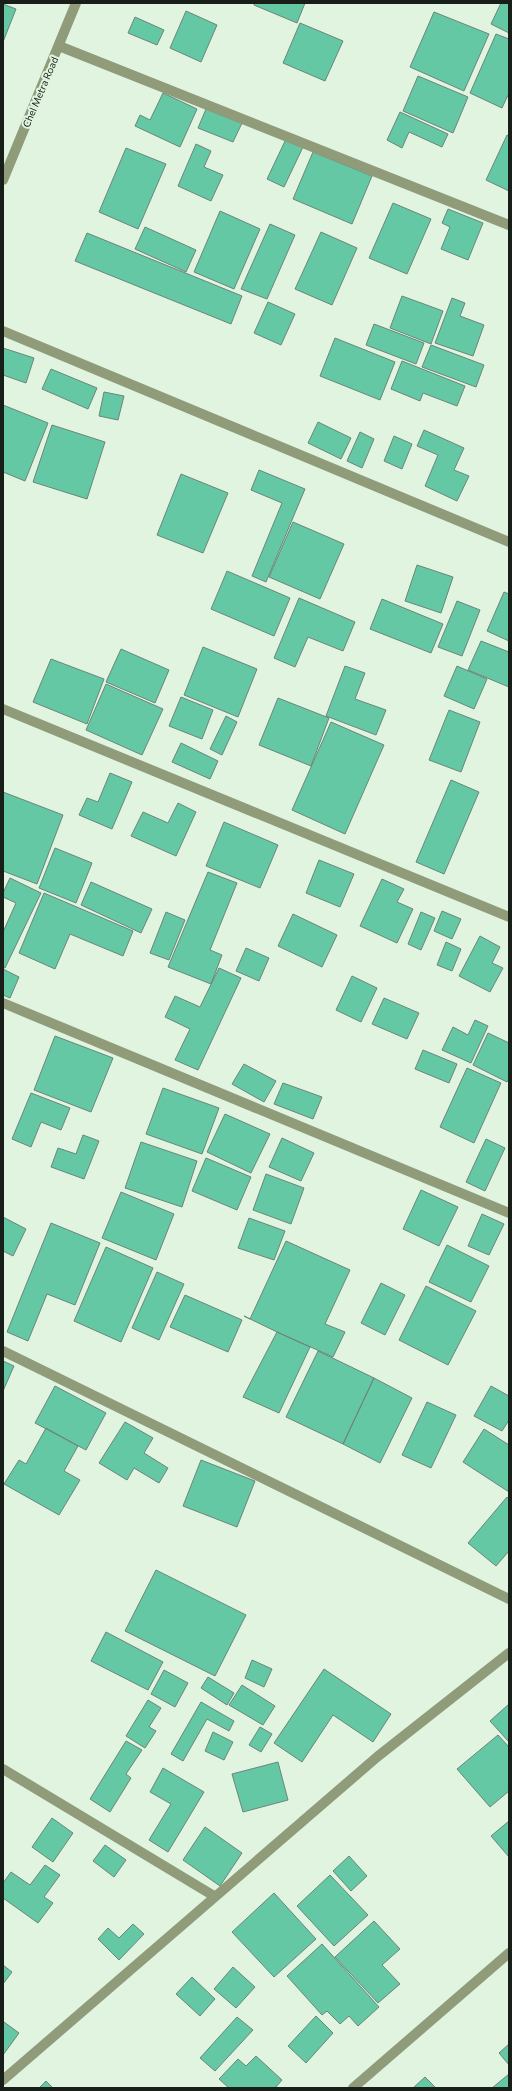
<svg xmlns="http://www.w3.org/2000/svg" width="512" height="2091" font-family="Commissioner,sans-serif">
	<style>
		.building { fill: #63c8a3; stroke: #6c857a }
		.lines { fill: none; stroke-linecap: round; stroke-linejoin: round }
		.minor { stroke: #8f9b79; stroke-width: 10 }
		.tertiary { stroke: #8f9b79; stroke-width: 10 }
		.labels { text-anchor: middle; stroke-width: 4; stroke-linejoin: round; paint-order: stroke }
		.street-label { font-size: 10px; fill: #181f18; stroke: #e0f4e0 }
	</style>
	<rect width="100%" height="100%" fill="#e0f4e0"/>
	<path class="building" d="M254 3H305L297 23 254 5Z
		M501 3H509V33L491 24Z
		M3 4 16 9 3 42Z
		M186 11 217 25 201 62 170 48Z
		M434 12 489 34 464 91 410 67Z
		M135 17 164 30 157 45 128 33Z
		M300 23 343 41 325 81 283 63Z
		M496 34 509 39V93L502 108 470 93Z
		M418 76 468 97 453 133 403 111Z
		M163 93 197 109 180 147 135 126 140 115 150 120Z
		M206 109 242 123 233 142 198 128Z
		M400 112 448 134 442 147 409 132 402 148 387 140Z
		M507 135 509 136V191L486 180Z
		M286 139 303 147 284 187 267 179Z
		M196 144 211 151 204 167 223 175 211 201 178 186Z
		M126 148 166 164 138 229 99 212Z
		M313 152 372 176 352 224 293 199Z
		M393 203 431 219 407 274 369 258Z
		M448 209 483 223 468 260 441 249 450 227 442 223Z
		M220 211 260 229 234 289 194 272Z
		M270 224 295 235 267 299 241 289Z
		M145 227 196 250 186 272 135 249Z
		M321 232 357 248 332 305 295 289Z
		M87 233 242 296 231 324 75 261Z
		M402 296 443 311 431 344 390 328Z
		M452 298 465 303 460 316 484 325 473 356 435 343Z
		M268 302 295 314 281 345 254 333Z
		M374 324 424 343 416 364 366 345Z
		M335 338 395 362 380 400 320 376Z
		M431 345 484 365 476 387 422 367Z
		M3 348 34 358 26 383 3 375Z
		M402 361 465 386 457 406 423 393 420 401 391 389Z
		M51 369 97 388 88 409 42 389Z
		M104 392 124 396 118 420 99 416Z
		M3 405 48 423 25 481 3 472Z
		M318 422 351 438 341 459 308 443Z
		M52 425 105 442 87 499 33 482Z
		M424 430 464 448 454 470 469 476 457 501 425 486 438 455 417 446Z
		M360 432 374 439 362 468 347 461Z
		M394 436 412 444 402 469 384 461Z
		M259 470 305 489 266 582 252 576 282 503 251 490Z
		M181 474 228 493 203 553 157 535Z
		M293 522 344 544 320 599 269 577Z
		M417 565 453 577 441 613 405 601Z
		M227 571 290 598 274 636 211 609Z
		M504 592 509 594V641L487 631Z
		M299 598 355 622 343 651 308 637 295 667 274 658Z
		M382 599 443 624 431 653 370 629Z
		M457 601 480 610 462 656 438 647Z
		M481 641 509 652V687L468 670Z
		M203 647 257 669 238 717 184 695Z
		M121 649 169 670 155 703 106 682Z
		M51 659 104 679 87 724 33 702Z
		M345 666 365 673 355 699 386 710 376 735 326 716Z
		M457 666 487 679 474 709 444 696Z
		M106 684 163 709 142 755 86 730Z
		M181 697 213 710 202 739 169 726Z
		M278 698 329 718 311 766 259 745Z
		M449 710 480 722 461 772 429 760Z
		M226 716 237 722 222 755 210 749Z
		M331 722 384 745 345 834 292 810Z
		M181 743 218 761 210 779 172 762Z
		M110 773 132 782 112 829 79 815 87 798 98 802Z
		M451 780 479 792 444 874 416 862Z
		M3 792 63 815 37 884 3 871Z
		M178 803 196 812 176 856 131 836 143 812 168 823Z
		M224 822 278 845 260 888 206 866Z
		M55 848 92 863 76 903 39 888Z
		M319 860 354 874 340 907 306 893Z
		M208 872 237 883 210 950 222 955 211 984 168 967Z
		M10 878 41 893 5 968 3 967V932L16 903 3 897V893Z
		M382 879 404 889 397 902 413 909 397 943 360 926Z
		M91 882 152 909 141 933 81 905Z
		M44 893 133 931 123 956 70 934 55 969 19 953Z
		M442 911 461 919 452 939 434 931Z
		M166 912 185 920 169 960 150 953Z
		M421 912 435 918 421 950 408 944Z
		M293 914 337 935 322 967 278 946Z
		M480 936 500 947 492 963 503 968 490 992 459 976Z
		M446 942 461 949 452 971 437 965Z
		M246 948 269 958 259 981 236 971Z
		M219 968 241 978 198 1070 175 1060 190 1029 165 1017 175 996 200 1007Z
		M3 969 19 977 10 998 3 995Z
		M352 976 377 988 361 1022 336 1010Z
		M384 998 419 1013 407 1039 372 1024Z
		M475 1020 488 1026 471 1063 442 1050 453 1027 468 1035Z
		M488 1033 509 1043V1078L507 1082 473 1065Z
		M55 1036 113 1058 91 1112 34 1090Z
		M423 1050 457 1064 449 1083 415 1069Z
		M244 1064 276 1081 264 1102 232 1084Z
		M467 1068 501 1083 474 1143 440 1127Z
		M283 1083 322 1097 313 1119 274 1104Z
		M163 1088 219 1108 202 1154 146 1134Z
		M31 1093 70 1108 61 1130 41 1122 31 1147 12 1139Z
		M225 1114 270 1134 251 1173 207 1152Z
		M83 1135 99 1141 84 1179 51 1167 58 1148 76 1154Z
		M282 1138 314 1153 301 1181 269 1167Z
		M486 1139 505 1148 485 1191 466 1182Z
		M141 1142 197 1161 182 1207 125 1188Z
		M206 1158 251 1177 237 1210 192 1191Z
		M266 1174 304 1188 291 1224 253 1210Z
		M421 1190 458 1207 439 1246 403 1229Z
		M121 1192 174 1214 156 1260 102 1238Z
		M482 1214 504 1224 489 1255 468 1246Z
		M3 1217 26 1229 13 1256 3 1251Z
		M249 1218 285 1231 274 1260 238 1248Z
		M51 1223 100 1243 75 1305 47 1294 28 1341 7 1332Z
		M286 1241 350 1270 325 1324 345 1332 333 1357 277 1332 244 1316 250 1319Z
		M447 1245 489 1266 471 1302 429 1282Z
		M106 1247 153 1268 121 1342 74 1321Z
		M157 1272 184 1284 159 1340 132 1328Z
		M381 1283 405 1295 385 1335 361 1323Z
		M426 1286 476 1311 448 1365 399 1340Z
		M185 1295 242 1320 228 1352 170 1327Z
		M277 1332 310 1347 279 1413 243 1397Z
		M318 1351 374 1378 343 1444 286 1417Z
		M3 1361 14 1366 3 1391Z
		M374 1378 412 1398 380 1463 343 1444Z
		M55 1386 106 1413 86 1450 35 1423Z
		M491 1386 509 1396V1420L502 1431 474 1416Z
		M427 1402 456 1415 431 1468 402 1455Z
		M125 1422 153 1438 144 1453 168 1468 159 1483 134 1468 127 1480 99 1463Z
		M46 1428 78 1446 64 1471 80 1480 59 1515 4 1484 19 1460 26 1464Z
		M484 1429 509 1445V1492L463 1462Z
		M201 1460 255 1481 237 1527 183 1506Z
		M507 1497 509 1499V1551L496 1566 468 1543Z
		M156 1570 246 1615 215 1676 125 1631Z
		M106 1632 163 1662 148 1690 91 1661Z
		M252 1660 272 1669 264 1687 245 1678Z
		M324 1669 391 1714 373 1742 333 1715 302 1762 274 1743Z
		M164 1670 188 1683 175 1707 151 1694Z
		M208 1677 234 1693 227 1705 201 1688Z
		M242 1685 275 1706 263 1725 229 1705Z
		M148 1700 161 1708 149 1727 156 1731 145 1748 126 1736Z
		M201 1702 234 1721 229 1731 207 1719 183 1761 171 1754Z
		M509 1704V1742L490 1721Z
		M260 1727 272 1734 261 1752 249 1745Z
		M213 1732 233 1742 224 1760 205 1751Z
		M498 1735 509 1747V1791L490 1807 457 1769Z
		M126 1741 142 1750 126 1774 131 1778 110 1812 90 1799Z
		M278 1762 288 1800 243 1812 232 1774Z
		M163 1768 204 1792 168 1852 149 1840 171 1804 150 1792Z
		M52 1818 73 1833 53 1862 32 1847Z
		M509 1821V1857L491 1836Z
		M205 1827 242 1853 220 1886 183 1860Z
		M105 1845 126 1860 114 1877 93 1861Z
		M349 1856 367 1876 351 1891 333 1871Z
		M45 1865 60 1875 44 1897 53 1903 38 1923 3 1898V1883L11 1872 30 1885Z
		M330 1875 368 1915 334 1946 297 1906Z
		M274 1893 316 1939 274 1977 232 1932Z
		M374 1921 400 1949 382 1965 400 1984 378 2003 335 1957Z
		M133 1924 144 1934 119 1960 98 1939 108 1928 119 1938Z
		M322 1944 379 2007 358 2026 349 2016 340 2024 327 2011 322 2015 287 1976Z
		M3 1965 12 1972 3 1984Z
		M233 1967 255 1987 236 2008 214 1989Z
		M192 1977 215 1999 200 2016 176 1994Z
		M316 2016 333 2033 306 2063 288 2046Z
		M237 2017 253 2030 215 2071 200 2058Z
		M4 2022 19 2033 3 2055V2024Z
		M509 2044V2065L499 2053Z
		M256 2056 282 2080 275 2088H229L219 2079 238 2059 246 2066Z
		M509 2074V2088H492Z
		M425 2077 436 2088H413Z
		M46 2081 53 2088H39Z"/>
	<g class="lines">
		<path class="minor" d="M59 46 509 225
			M3 331 509 542
			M3 709 509 917
			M3 1003 509 1213
			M3 1351 509 1599
			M3 1769 214 1896
			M3 2080 377 1757 509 1653
			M353 2088 509 1953"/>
		<path class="tertiary" d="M3 180 76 3"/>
	</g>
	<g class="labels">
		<g class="street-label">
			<text transform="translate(40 92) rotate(-67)" y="4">Chel Metra Road</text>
		</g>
	</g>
	<rect width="512" height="2091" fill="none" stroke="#181f18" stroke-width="8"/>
</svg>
